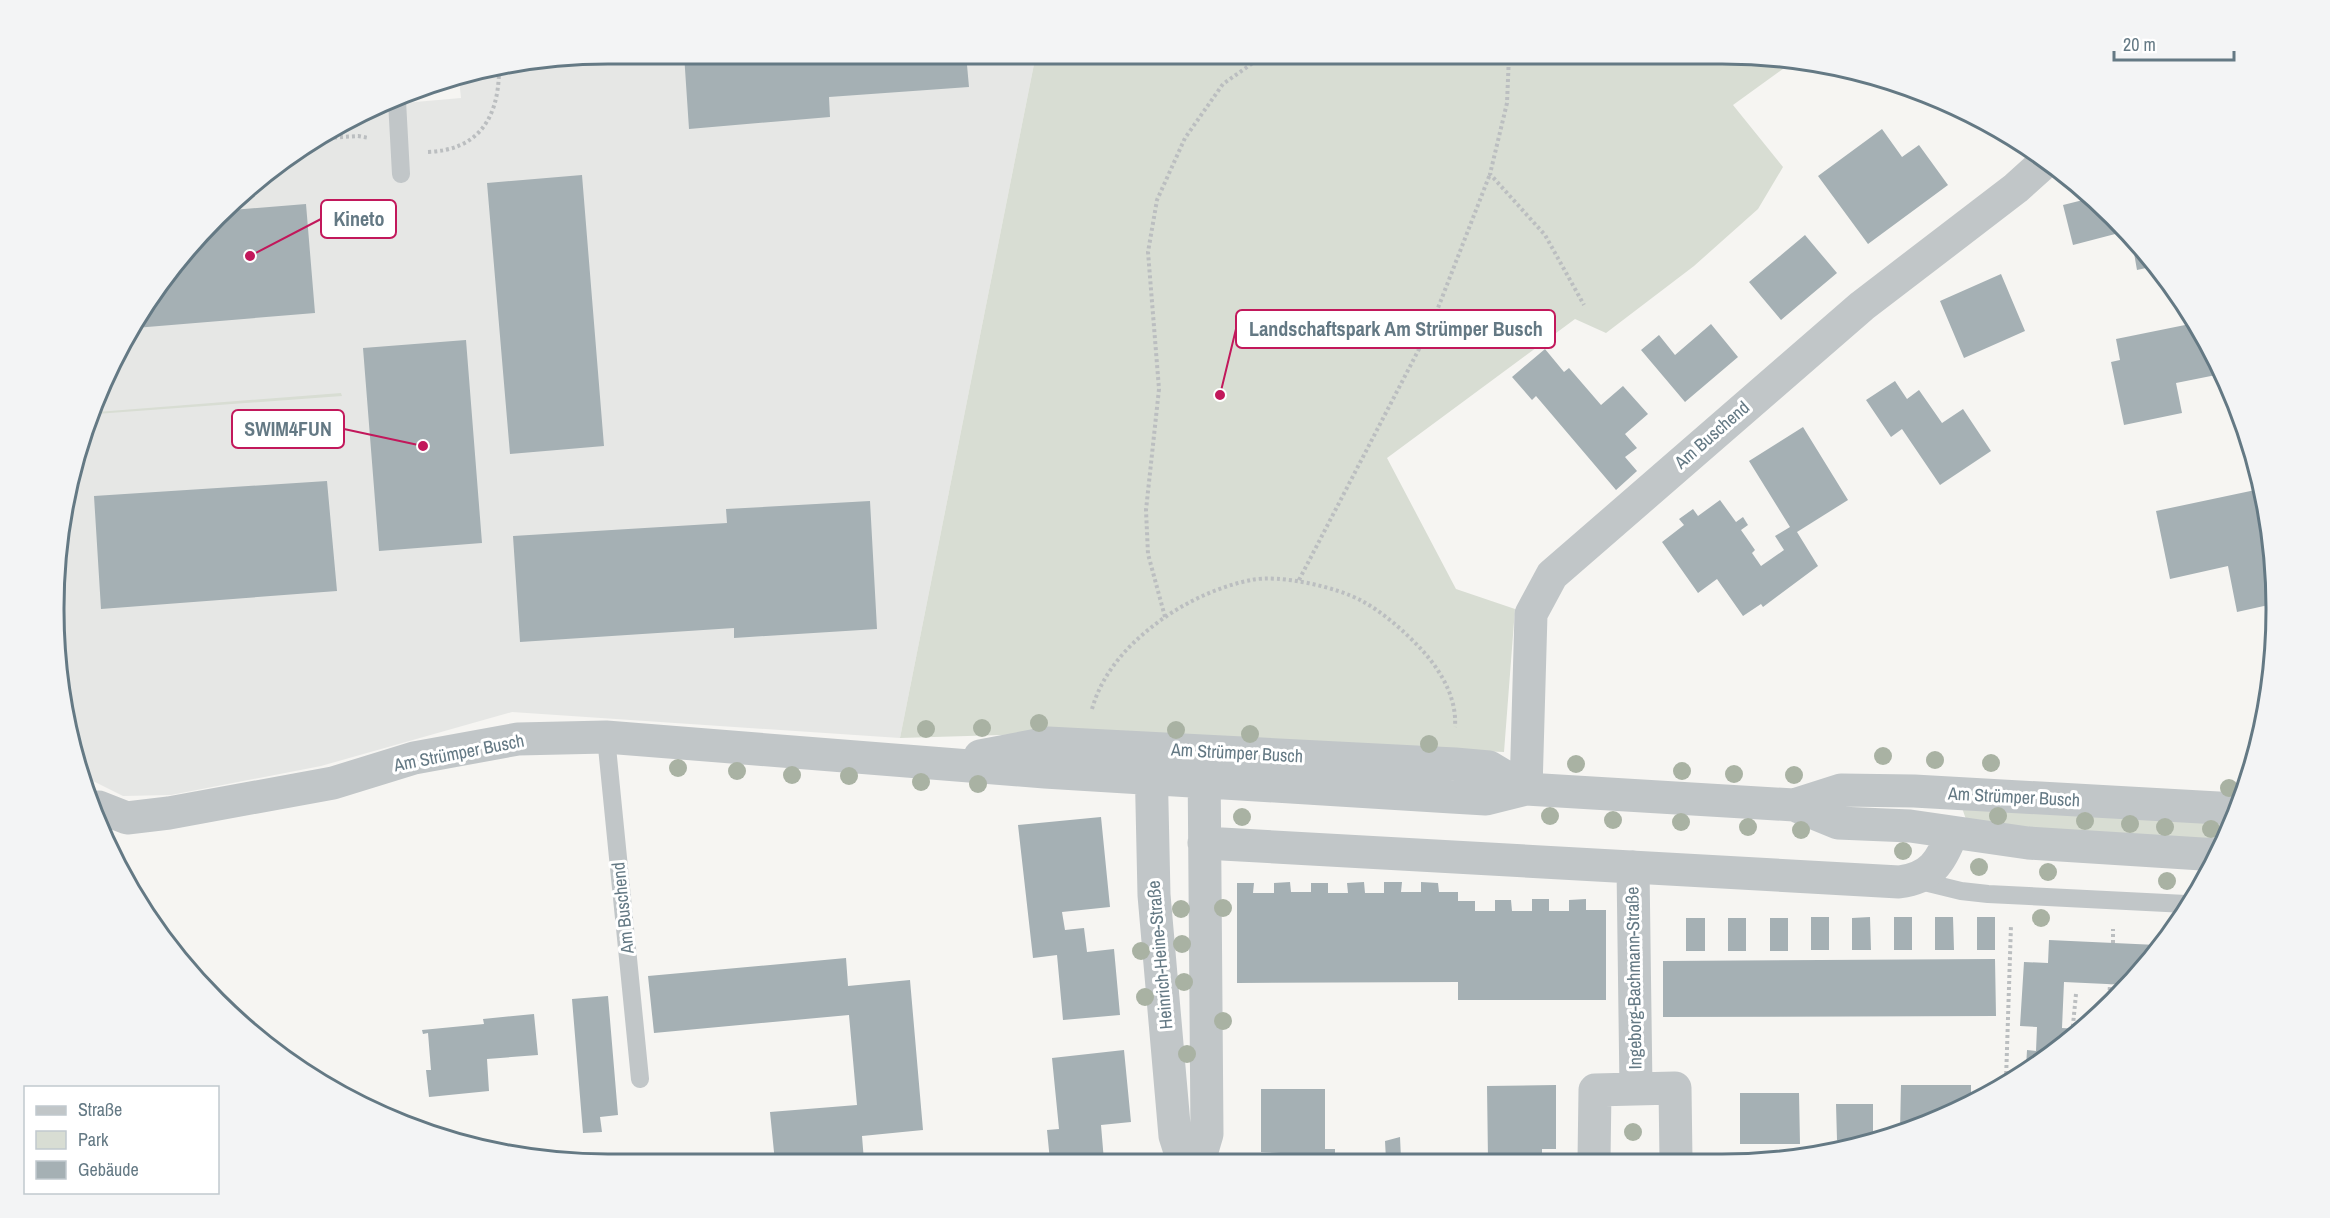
<svg xmlns="http://www.w3.org/2000/svg" width="2330" height="1218" font-family="'Archivo Narrow',sans-serif">
	<style>
		.built { fill: #e6e7e5 }
		.green { fill: #d8ddd3 }
		.building { fill: #a5b0b4 }
		.lines { fill: none; stroke-linecap: round; stroke-linejoin: round }
		.path { stroke: #bbbec0; stroke-width: 4; stroke-dasharray: 3 3; stroke-linecap: butt }
		.lane { stroke: #c1c6c8; stroke-width: 18 }
		.street { stroke: #c1c6c8; stroke-width: 33 }
		.tree { fill: #a9b2a3 }
		.labels { text-anchor: middle; stroke-width: 6; stroke-linejoin: round; paint-order: stroke }
		.street-label { font-size: 18px; fill: #647984; stroke: #fff }
		.rim { fill: none; stroke: #647984; stroke-width: 3 }
		.leader { fill: none; stroke: #c2185b; stroke-width: 2 }
		.callout-dot { fill: #c2185b; stroke: #fff; stroke-width: 2 }
		.callout { fill: #fff; stroke: #c2185b; stroke-width: 2 }
		.callout-label { font-size: 20px; text-anchor: middle; font-weight: bold; fill: #647984 }
	</style>
	<rect width="100%" height="100%" fill="#f6f5f2"/>
	<path class="built" d="M609 54H1036L900 738 512 712 321 766 171 795 123 796 89 779 55 646 73 466 147 301 271 169 392 104 461 98 459 79Z"/>
	<path class="green" d="M1036 54 1757 55 1794 61 1733 105 1783 167 1758 209 1694 266 1606 333 1575 319 1387 458 1456 589 1515 609 1504 752 1033 734 900 738Z
		M341 393 342 396 96 414 97 412Z
		M1961 805 2231 821 2222 845 1968 825Z"/>
	<path class="building" d="M684 54H966L969 87 829 97 830 117 689 129Z
		M1882 129 1902 157 1919 145 1948 185 1868 244 1818 176Z
		M582 175 604 446 510 454 487 183Z
		M2091 198 2116 222 2119 233 2073 245 2063 205Z
		M306 204 315 313 135 328 147 301 232 210Z
		M1805 235 1837 273 1781 320 1749 282Z
		M2131 236 2138 243 2155 266 2137 270Z
		M2001 274 2025 331 1964 358 1940 301Z
		M2195 323 2221 374 2176 383 2182 413 2124 425 2111 362 2120 360 2116 339Z
		M1711 324 1738 357 1685 402 1641 350 1659 335 1675 355Z
		M466 340 482 543 379 551 363 348Z
		M1545 349 1564 372 1569 368 1601 405 1623 386 1648 414 1625 434 1637 448 1625 457 1637 471 1616 490 1536 396 1532 400 1512 377Z
		M1895 381 1907 399 1919 390 1942 423 1963 409 1991 451 1940 485 1902 429 1891 437 1866 400Z
		M1803 427 1848 500 1797 532 1818 566 1763 607 1761 604 1743 616 1717 579 1698 593 1662 542 1684 525 1679 519 1693 509 1698 516 1720 500 1736 522 1743 517 1748 525 1741 530 1755 550 1752 553 1761 566 1784 550 1775 536 1790 527 1749 461Z
		M327 481 337 591 101 609 94 496Z
		M2260 489 2271 537 2273 604 2237 612 2228 566 2170 579 2156 511Z
		M870 501 877 629 734 638V628L520 642 513 536 727 523 726 509Z
		M1101 817 1110 907 1062 912 1065 930 1084 928 1087 952 1114 949 1120 1015 1063 1020 1057 955 1033 958 1018 825Z
		M1290 882 1291 892H1311V883H1328V893H1348L1347 883 1364 882 1365 893H1384V882H1402L1401 892H1421V882L1438 883 1439 892H1458V901H1475V911H1495V900H1511L1512 911H1532V899H1549V911H1569V900L1586 899V910H1606V1000H1458V982L1237 983V883H1254L1253 893H1274V883Z
		M1811 917H1829V950H1811Z
		M1870 917 1871 950H1852V918Z
		M1894 917H1912V950H1894Z
		M1935 917H1953L1954 950H1935Z
		M1977 917H1995V950H1977Z
		M1686 918H1705V951H1686Z
		M1728 918H1746V951H1728Z
		M1770 918H1788V951H1770Z
		M2049 940 2157 945V947L2138 975 2128 985 2064 982 2062 1028 2080 1029 2059 1050 2026 1068 2027 1050 2036 1051 2037 1027 2020 1026 2024 962 2048 963Z
		M846 958 848 986 910 980 923 1130 862 1136 864 1161 775 1162 770 1112 857 1105 849 1015 654 1033 648 976Z
		M1995 959 1996 1016 1663 1017V961Z
		M608 996 618 1115 600 1117 602 1132 583 1133 572 999Z
		M534 1014 538 1055 487 1059 489 1091 429 1097 426 1070H431L428 1033 423 1034 422 1030 484 1024 483 1019Z
		M1124 1050 1131 1122 1101 1125 1104 1161H1050L1047 1130 1059 1129 1052 1058Z
		M1556 1085V1149H1542V1160H1488L1487 1086Z
		M1901 1085H1971V1100L1933 1122 1900 1131Z
		M1261 1089H1325V1149H1335V1161H1281V1153L1261 1152Z
		M1740 1093H1799L1800 1144H1740Z
		M1836 1104H1873V1138L1837 1140Z
		M1400 1137 1401 1159 1386 1160 1385 1141Z"/>
	<g class="lines">
		<path class="path" d="M1509 55 1507 103 1490 174 1545 235 1584 305
			M328 138 358 136 369 138
			M428 152C477 150 498 120 499 72
			M1299 580 1431 326 1490 174
			M1165 617 1148 554 1146 510 1159 389 1148 252 1157 200 1185 138 1223 84 1264 55
			M1092 709C1102 674 1125 648 1153 626 1181 604 1216 587 1251 580 1279 574 1337 587 1362 601 1384 613 1405 632 1422 650 1441 671 1457 698 1455 727
			M2113 943V929
			M2076 994 2073 1025 2084 1026
			M2109 1002 2110 984
			M2006 1080 2011 925"/>
		<path class="lane" d="M397 101 401 174
			M606 737 640 1079
			M1916 880 1961 891 1988 894 2186 904"/>
		<path class="street" d="M980 756 1048 743 1455 764 1489 767 1526 789
			M1151 759 1154 895 1175 1136 1183 1161
			M1526 789 1531 614 1552 575 1862 306 2016 188 2046 161
			M1794 805 1841 790 1914 791 2236 809
			M95 816 99 807 127 818 169 813 333 783 414 758 518 739 606 737 1045 772 1452 797 1486 799 1526 789 1794 805 1838 823 1910 826 2028 843 2218 855
			M1204 843 1899 882C1931 878 1941 862 1952 833
			M1633 867 1636 1089
			M1594 1160 1595 1090 1675 1088 1676 1160
			M1199 1161 1207 1134 1204 759"/>
	</g>
	<g class="tree">
		<circle cx="1039" cy="723" r="9"/>
		<circle cx="982" cy="728" r="9"/>
		<circle cx="926" cy="729" r="9"/>
		<circle cx="1176" cy="730" r="9"/>
		<circle cx="1250" cy="734" r="9"/>
		<circle cx="1429" cy="744" r="9"/>
		<circle cx="1883" cy="756" r="9"/>
		<circle cx="1935" cy="760" r="9"/>
		<circle cx="1991" cy="763" r="9"/>
		<circle cx="1576" cy="764" r="9"/>
		<circle cx="678" cy="768" r="9"/>
		<circle cx="737" cy="771" r="9"/>
		<circle cx="1682" cy="771" r="9"/>
		<circle cx="1734" cy="774" r="9"/>
		<circle cx="792" cy="775" r="9"/>
		<circle cx="1794" cy="775" r="9"/>
		<circle cx="849" cy="776" r="9"/>
		<circle cx="921" cy="782" r="9"/>
		<circle cx="978" cy="784" r="9"/>
		<circle cx="2229" cy="788" r="9"/>
		<circle cx="1550" cy="816" r="9"/>
		<circle cx="1998" cy="816" r="9"/>
		<circle cx="1242" cy="817" r="9"/>
		<circle cx="1613" cy="820" r="9"/>
		<circle cx="2085" cy="821" r="9"/>
		<circle cx="1681" cy="822" r="9"/>
		<circle cx="2130" cy="824" r="9"/>
		<circle cx="1748" cy="827" r="9"/>
		<circle cx="2165" cy="827" r="9"/>
		<circle cx="2211" cy="829" r="9"/>
		<circle cx="1801" cy="830" r="9"/>
		<circle cx="1903" cy="851" r="9"/>
		<circle cx="1979" cy="867" r="9"/>
		<circle cx="2048" cy="872" r="9"/>
		<circle cx="2167" cy="881" r="9"/>
		<circle cx="1223" cy="908" r="9"/>
		<circle cx="1181" cy="909" r="9"/>
		<circle cx="2041" cy="918" r="9"/>
		<circle cx="1182" cy="944" r="9"/>
		<circle cx="1141" cy="951" r="9"/>
		<circle cx="1184" cy="982" r="9"/>
		<circle cx="1145" cy="997" r="9"/>
		<circle cx="1223" cy="1021" r="9"/>
		<circle cx="1187" cy="1054" r="9"/>
		<circle cx="1633" cy="1132" r="9"/>
	</g>
	<g class="labels">
		<g class="street-label">
			<text transform="translate(1712 435) rotate(-41)" y="6">Am Buschend</text>
			<text transform="translate(459 753) rotate(-11)" y="6">Am Strümper Busch</text>
			<text transform="translate(1237 753) rotate(3)" y="6">Am Strümper Busch</text>
			<text transform="translate(2014 797) rotate(3)" y="6">Am Strümper Busch</text>
			<text transform="translate(623 908) rotate(-96)" y="6">Am Buschend</text>
			<text transform="translate(1160 955) rotate(-95)" y="6">Heinrich-Heine-Straße</text>
			<text transform="translate(1634 978) rotate(-91)" y="6">Ingeborg-Bachmann-Straße</text>
		</g>
	</g>
	<path d="M0 0H2330V1218H0ZM608 64H1722A544 544 0 0 1 2266 608V610A544 544 0 0 1 1722 1154H608A544 544 0 0 1 64 610V608A544 544 0 0 1 608 64Z" fill="#f3f4f5" fill-rule="evenodd"/>
	<path class="rim" d="M608 64H1722A544 544 0 0 1 2266 608V610A544 544 0 0 1 1722 1154H608A544 544 0 0 1 64 610V608A544 544 0 0 1 608 64Z"/>
	<path class="leader" d="M250 256L321 219M1220 395L1236 329M423 446L344 429"/>
	<g class="callout-dot">
		<circle cx="250" cy="256" r="6"/>
		<circle cx="1220" cy="395" r="6"/>
		<circle cx="423" cy="446" r="6"/>
	</g>
	<g class="callout">
		<rect x="321" y="200" width="75" height="38" rx="6"/>
		<rect x="1236" y="310" width="319" height="38" rx="6"/>
		<rect x="232" y="410" width="112" height="38" rx="6"/>
	</g>
	<g class="callout-label">
		<text x="359" y="226">Kineto</text>
		<text x="1396" y="336">Landschaftspark Am Strümper Busch</text>
		<text x="288" y="436">SWIM4FUN</text>
	</g>
	<rect x="24" y="1086" width="195" height="108" fill="#ffffff" stroke="#c1c9ce" stroke-width="1.5"/>
	<rect x="36" y="1106" width="30" height="9" fill="#c1c6c8" stroke="#c1c9ce" stroke-width="1.5"/>
	<text x="78" y="1116" font-size="18" fill="#647984">Straße</text>
	<rect x="36" y="1131" width="30" height="18" fill="#d8ddd3" stroke="#c1c9ce" stroke-width="1.5"/>
	<text x="78" y="1146" font-size="18" fill="#647984">Park</text>
	<rect x="36" y="1161" width="30" height="18" fill="#a5b0b4" stroke="#c1c9ce" stroke-width="1.5"/>
	<text x="78" y="1176" font-size="18" fill="#647984">Gebäude</text>
	<path d="M2114 51v9h120v-9" fill="none" stroke="#647984" stroke-width="3"/>
	<text x="2123" y="51" font-size="18" fill="#647984" stroke="#ffffff" stroke-width="4.5" paint-order="stroke">20 m</text>
</svg>
